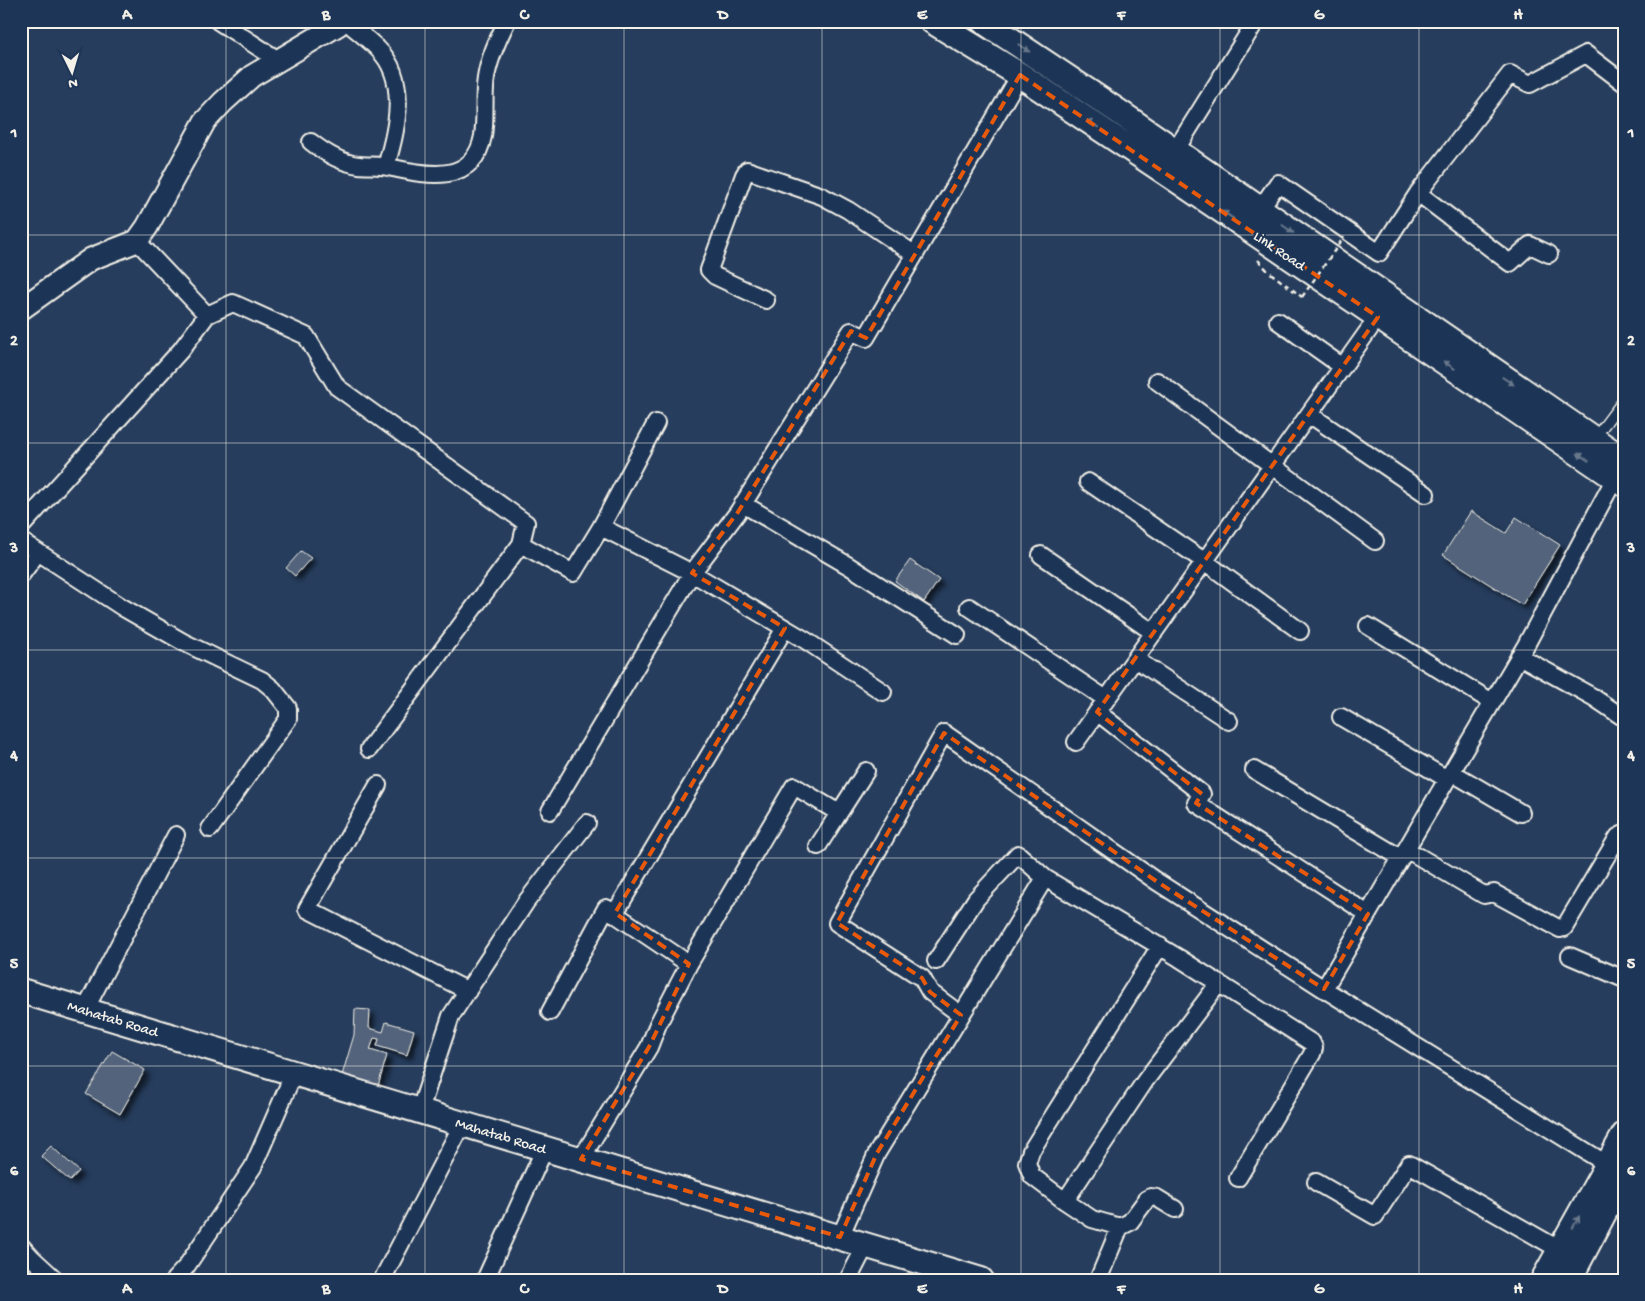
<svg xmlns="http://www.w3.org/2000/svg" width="1645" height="1301" font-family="'Gochi Hand',sans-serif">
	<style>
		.building { fill: #52647b; stroke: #f4f1e8; filter: url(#shadow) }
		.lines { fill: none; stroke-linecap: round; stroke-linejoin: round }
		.service-casing { stroke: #f4f1e8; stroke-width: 12 }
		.minor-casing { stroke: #f4f1e8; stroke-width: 20 }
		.tertiary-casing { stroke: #f4f1e8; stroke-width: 25 }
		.secondary-casing { stroke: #f4f1e8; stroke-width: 28 }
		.path { stroke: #f4f1e8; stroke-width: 2.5; stroke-dasharray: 5 4; stroke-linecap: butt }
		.service { stroke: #1d3557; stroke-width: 9 }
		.minor { stroke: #1d3557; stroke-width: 16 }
		.tertiary { stroke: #1d3557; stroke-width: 21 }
		.secondary { stroke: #1d3557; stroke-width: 24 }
		.path-bridge { stroke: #f4f1e8; stroke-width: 2.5; stroke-dasharray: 5 4; stroke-linecap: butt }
		.oneway { fill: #68778a }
		.marked { fill: none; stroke: #e8590c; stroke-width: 4; stroke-dasharray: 10 6; stroke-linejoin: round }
		.grid { fill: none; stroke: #f4f1e8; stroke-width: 1; stroke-opacity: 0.55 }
		.labels { text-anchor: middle; stroke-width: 4; stroke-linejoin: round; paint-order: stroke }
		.street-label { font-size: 15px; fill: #f4f1e8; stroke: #1d3557 }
		.neatline { fill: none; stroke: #f4f1e8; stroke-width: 2 }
		.grid-label { font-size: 16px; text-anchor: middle; font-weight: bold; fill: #f4f1e8 }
	</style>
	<defs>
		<filter id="shadow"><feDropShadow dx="4.5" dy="4.5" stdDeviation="2.5" flood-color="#0009"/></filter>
	</defs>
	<rect width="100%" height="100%" fill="#263d5d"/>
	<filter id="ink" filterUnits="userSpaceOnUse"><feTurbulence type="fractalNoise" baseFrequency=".02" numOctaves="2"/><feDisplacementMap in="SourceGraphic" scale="10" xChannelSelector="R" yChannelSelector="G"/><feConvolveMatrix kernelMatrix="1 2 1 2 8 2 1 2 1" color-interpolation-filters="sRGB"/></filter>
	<g filter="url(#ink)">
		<path class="building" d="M1471 511 1506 533 1516 517 1560 545 1522 605 1443 555Z
			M301 551 311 558 295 576 286 568Z
			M910 560 939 580 924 602 895 581Z
			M355 1009 370 1010 369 1028 383 1032 386 1022 414 1030 407 1055 377 1046 379 1039 374 1038 370 1050 387 1055 376 1093 340 1082 354 1035Z
			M112 1051 145 1070 120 1114 86 1094Z
			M51 1146 79 1171 70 1181 41 1156Z"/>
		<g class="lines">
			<defs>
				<path id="service" d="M1594 439 1624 399"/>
				<path id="minor" d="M218 21 278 60
					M346 21C356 30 368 39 378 49 409 79 397 130 386 166
					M311 142C325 153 341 163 359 165 370 166 382 165 393 168 429 176 474 184 483 136 486 117 483 97 486 78 489 58 498 39 507 21
					M1175 151 1256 21
					M1418 193 1510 263 1530 245 1549 254
					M1260 209 1278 183 1379 253 1418 193 1510 74 1530 84 1586 54 1624 83
					M766 300 715 276 709 270 744 175 747 170 822 196 848 210 914 254
					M207 315 233 303 306 336 337 387 526 523 521 544
					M1278 321 1343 367
					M1157 381 1375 541
					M1309 414 1426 494
					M1088 482 1204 561 1300 631
					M743 504 849 566 957 635
					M21 527 181 350 207 315 137 241
					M601 527 656 423
					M21 541 122 607 183 642 262 680 273 689 288 708V719L210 829
					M1041 555 1154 633
					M21 575 38 552
					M969 607 1106 699
					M1368 626 1492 702
					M1519 656 1593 697 1624 718
					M1135 659 1229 721
					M1097 712 1202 794 1196 803 1368 914 1324 989 1608 1165
					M1341 717 1447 779
					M1076 742 1378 317
					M369 749 521 544 573 573 601 527 692 573 805 640 883 692
					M1254 770 1401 858
					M1451 772 1521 813
					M378 785 307 909 468 991
					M550 811 692 573 738 512 851 331 866 338 1020 75
					M839 813 866 771
					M1406 849 1484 895 1494 893 1560 929 1564 928 1618 837 1624 834
					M615 913 785 628
					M1368 914 1526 645 1615 478
					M1570 956 1624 979
					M936 961 976 899 1018 854 1045 878
					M689 964 794 786 839 813 818 846
					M85 1010 176 835
					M550 1012 606 908 689 964 658 1024 649 1047 581 1159
					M961 1015 930 992 922 978 837 923 944 733 1156 881 1324 989
					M420 1110 451 1016 526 902 587 823
					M1316 1182 1375 1216 1409 1164 1560 1250
					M1065 1201 1032 1176 1027 1163 1031 1151 1160 946
					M1175 1209 1157 1198 1151 1197 1147 1199 1130 1222 1120 1227 1092 1219 1065 1201 1145 1081 1219 983
					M840 1237 877 1153 1045 878 1179 958 1312 1043 1314 1048 1312 1054 1238 1178
					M21 1246 32 1258 56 1280
					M174 1280 186 1267 253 1167 294 1073
					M382 1280 463 1123
					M485 1280 545 1148
					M848 1280 866 1245
					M1098 1280 1120 1227"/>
				<path id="tertiary" d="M21 309 91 259 137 241 147 227 205 121 223 102 252 76 338 25 341 21"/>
				<path id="secondary" d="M932 21 1020 75 1174 178 1624 484
					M983 21 1122 114 1624 460
					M21 991 981 1280
					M1543 1280 1624 1135
					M1569 1280 1624 1175"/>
			</defs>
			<use href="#service" class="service-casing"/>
			<use href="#minor" class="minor-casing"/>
			<use href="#tertiary" class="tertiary-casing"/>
			<use href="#secondary" class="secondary-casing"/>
			<path class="path" d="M1258 260 1268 271 1302 297"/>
			<use href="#service" class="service"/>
			<use href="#minor" class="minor"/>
			<use href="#tertiary" class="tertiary"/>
			<use href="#secondary" class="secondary"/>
			<path class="path-bridge" d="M1302 297 1344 237"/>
		</g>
		<defs><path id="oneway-solid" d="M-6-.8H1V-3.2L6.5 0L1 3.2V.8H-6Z" transform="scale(1.25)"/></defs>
		<g class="oneway">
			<use href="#oneway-solid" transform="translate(1024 48) rotate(34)"/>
			<use href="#oneway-solid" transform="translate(1093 124) rotate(-146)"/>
			<use href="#oneway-solid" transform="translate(1228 215) rotate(-146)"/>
			<use href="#oneway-solid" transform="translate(1288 229) rotate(35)"/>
			<use href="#oneway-solid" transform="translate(1449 365) rotate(-146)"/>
			<use href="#oneway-solid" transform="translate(1508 381) rotate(34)"/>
			<use href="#oneway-solid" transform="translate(1583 457) rotate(-146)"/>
			<use href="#oneway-solid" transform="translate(1576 1222) rotate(-61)"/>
		</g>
	</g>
	<path class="marked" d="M1020 75 1378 317 1097 712 1202 794 1196 803 1368 914 1324 989 1156 881 944 733 837 923 922 978 930 992 961 1015 877 1153 840 1237 581 1159 649 1047 689 964 615 913 785 628 692 573 738 512 851 331 866 338Z"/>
	<path class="grid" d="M226 21V1280M425 21V1280M624 21V1280M822 21V1280M1021 21V1280M1220 21V1280M1419 21V1280M21 235H1624M21 443H1624M21 650H1624M21 858H1624M21 1066H1624"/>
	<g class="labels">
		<g class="street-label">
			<text transform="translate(1280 250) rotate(34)" y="5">Link Road</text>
			<text transform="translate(113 1018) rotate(17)" y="5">Mahatab Road</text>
			<text transform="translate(501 1135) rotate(17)" y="5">Mahatab Road</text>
		</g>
	</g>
	<rect width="1645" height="1301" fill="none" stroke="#1d3557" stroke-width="55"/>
	<g transform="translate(72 72) rotate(175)" stroke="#1d3557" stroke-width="4" paint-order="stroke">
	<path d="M0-4L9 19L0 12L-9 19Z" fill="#f4f1e8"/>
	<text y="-8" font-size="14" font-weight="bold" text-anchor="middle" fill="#f4f1e8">N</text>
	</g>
	<rect x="28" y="28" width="1590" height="1246" class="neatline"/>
	<g class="grid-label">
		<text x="127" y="19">A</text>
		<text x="326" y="19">B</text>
		<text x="524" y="19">C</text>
		<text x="723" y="19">D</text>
		<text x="922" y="19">E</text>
		<text x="1121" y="19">F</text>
		<text x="1319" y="19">G</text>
		<text x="1518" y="19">H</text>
		<text x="14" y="137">1</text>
		<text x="1631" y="137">1</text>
		<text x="14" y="345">2</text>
		<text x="1631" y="345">2</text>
		<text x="14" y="552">3</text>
		<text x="1631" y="552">3</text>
		<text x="14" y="760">4</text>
		<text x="1631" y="760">4</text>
		<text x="14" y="968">5</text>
		<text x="1631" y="968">5</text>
		<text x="14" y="1175">6</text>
		<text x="1631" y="1175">6</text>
		<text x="127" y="1293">A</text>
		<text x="326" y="1293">B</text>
		<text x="524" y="1293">C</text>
		<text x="723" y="1293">D</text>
		<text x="922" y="1293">E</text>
		<text x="1121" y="1293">F</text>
		<text x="1319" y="1293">G</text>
		<text x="1518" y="1293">H</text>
	</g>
</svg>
